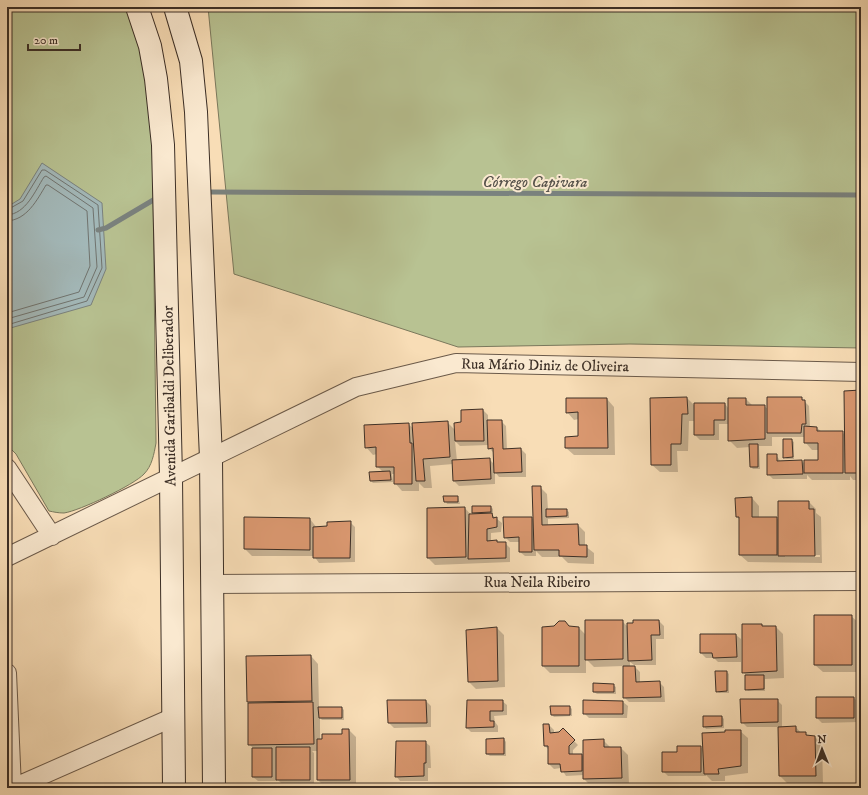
<svg xmlns="http://www.w3.org/2000/svg" width="868" height="795" font-family="'IM FELL DW Pica',serif">
	<style>
		.green { fill: #b8c292; stroke: #7a785c }
		.water { fill: #a3b9ba; stroke: #7a827f }
		.shadow { fill: #0003; fill-rule: evenodd }
		.lines { fill: none; stroke-linecap: round; stroke-linejoin: round }
		.shore { stroke: #707470; stroke-width: 1 }
		.stream { stroke: #7a827f; stroke-width: 5 }
		.building { fill: #da9870; stroke: #3c2f26 }
		.street-casing { stroke: #6b5a4a; stroke-width: 20 }
		.secondary-casing { stroke: #3c2f26; stroke-width: 24 }
		.street { stroke: #fae9d0; stroke-width: 18 }
		.secondary { stroke: #fae9d0; stroke-width: 22 }
		.labels { text-anchor: middle; stroke-width: 4; stroke-linejoin: round; paint-order: stroke }
		.street-label { font-size: 15px; fill: #3c2f26; stroke: #fae9d0 }
		.water-label { font-size: 16px; font-style: italic; fill: #56524b; stroke: #fae9d0 }
	</style>
	<rect width="100%" height="100%" fill="#f8ddb6"/>
	<filter id="stains"><feTurbulence type="fractalNoise" baseFrequency=".005" numOctaves="4"/><feColorMatrix values="0 0 0 0 .2 0 0 0 0 .09 0 0 0 0 .02 0 0 0 .5 -.17"/></filter>
	<radialGradient id="worn" r=".72"><stop offset=".6" stop-color="#630" stop-opacity="0"/><stop offset="1" stop-color="#630" stop-opacity=".3"/></radialGradient>
	<path class="green" d="M7 7H126L138 38 152 103 156 443C154 454 152 466 144 474 134 485 79 511 64 513 58 513 54 512 49 511L16 454 7 445Z
		M208 7H861V348L630 344 458 347 234 274Z"/>
	<path class="water" d="M42 163 102 203 106 269 91 305 7 329V207L20 199Z"/>
	<path class="shadow" d="M861 391V480H853L850 476V480H812L807 475V479H773L768 474 776 455 781 462 802 461 805 464 819 461V450H812L805 442V437H772V446H759L760 469H753L751 467 750 447 737 448 729 440V424H719V440H700L695 435V421H689L688 451H677L678 472H660L652 465 687 398 695 406 725 404 729 409 746 399 753 406H764L768 409 801 398 809 406 810 427 817 428 822 432H842L846 436Z
		M607 399 614 407 615 455H574L566 448 579 437V419L574 420 567 412Z
		M483 410 488 415V421H501L506 426 507 450 521 449 526 454V477H499L495 472V484L459 486 454 481 453 464 430 466 432 488H424L419 483V491H402L395 483V474H392L393 482 373 483 371 481V473L383 472 377 466V454L373 455 366 447 408 424 413 428 447 422 455 430 462 423ZM455 441 460 446 489 445V448L494 453V464L489 459 457 461Z
		M791 440 794 442V459H787L784 457Z
		M540 487 547 494 548 510H566L569 512V518L548 519V526L578 525 585 532V546L594 553V564L568 563 562 557H542L536 551V556H525L520 552V542H510L505 537 531 518 534 520Z
		M444 497H458L460 504H447Z
		M752 498 759 506V518H776L779 520 809 502 816 509V513L821 517 822 563 748 562 740 555V520L737 517ZM785 555H820V557H785Z
		M491 507 493 509V514H491L502 523 501 532 491 533V541L505 543 510 548V562L435 565 428 558 465 508 471 515H475L473 512Z
		M310 519 317 528 328 527 350 522 355 527V562L319 563 314 556H252L245 549Z
		M851 616 859 623V672H823L815 665Z
		M622 621 628 627 659 621 664 626V639H656V665H634L630 662V667H635L640 672V683L659 682 664 687 665 702H629L624 697V666L594 667 586 659V673H550L543 666 555 627 565 622 571 628H579L586 635Z
		M762 625 764 627H776L783 634 784 678 765 679V691H748L746 689 747 676 743 672Z
		M497 628 504 635 505 687 476 689 469 682Z
		M736 635 741 639V662H718L714 658H706L701 653Z
		M311 656 318 664 319 708H342L344 710V720H322L320 718V740L343 735 349 730 356 737V787H325L318 780V751H312L314 753V784H282L277 779V781H258L253 777V748L249 744 250 704 248 702Z
		M727 672 729 674V693H719L717 691Z
		M613 685 616 687V694H597L594 692Z
		M854 698 858 702 859 722 822 723 817 718Z
		M777 700 782 705V728L796 727 801 733H805L808 736 815 737 822 744 823 783H787L780 776 779 727H747L742 722Z
		M388 701H426L431 706V727L394 728 389 723Z
		M502 701 507 705V715L494 716 495 722 498 726V732H471L467 728Z
		M623 702 628 706 627 718H589L584 713Z
		M570 707 572 709V716L554 717 552 715Z
		M722 717 724 719V728L706 729 704 726Z
		M549 725 554 730V734L560 733 563 730 578 745 573 750V755H582L584 758 603 740 611 748H621L628 755 629 785 591 786 584 779V775L566 776 561 768 554 769 549 764V750L545 746Z
		M740 731 748 738V773L725 776V781H712L706 775V776H668L663 771 678 753 701 747 704 751 703 734Z
		M504 739 506 742V756H490L487 754Z
		M425 742 430 746 431 768H428V781H400L396 776Z"/>
	<g class="lines">
		<path class="shore" d="M7 210 23 201 42 170H45L98 205 102 268 87 301 7 325
			M7 215C26 214 35 191 44 177L46 176 93 208 97 267 84 297 7 319
			M7 221C27 220 37 200 46 185H48L87 211 90 266 79 292 7 313"/>
		<path class="stream" d="M210 192 861 195
			M98 230 106 228 155 199"/>
	</g>
	<path class="building" d="M861 390V473H845L844 391Z
		M687 397 688 414H682L681 444H671V465H651L650 398Z
		M767 397H802V400H805L806 424H802L801 433H767Z
		M566 398H607L608 448H565V437L578 436V412L566 413Z
		M728 398H746V405H765V439L728 441Z
		M694 403H725V420H714V435H694Z
		M483 409 484 441H455L454 423 461 422V410Z
		M487 420H502L503 449 521 448 522 472 494 473 493 448 488 449Z
		M448 421 450 457 423 459 425 481H416L412 423Z
		M409 423 410 443H412V484H394V467H376V447L365 448 364 425Z
		M804 426 817 427V431H843V473H804V460H818V443H804Z
		M783 439H792L793 457 783 458Z
		M749 444H758V467H750Z
		M767 454H777V461L802 460 803 474 767 475Z
		M490 458 491 479 453 481 452 460Z
		M390 471 391 480 370 481 369 472Z
		M532 486H541L542 525 578 524 579 545H587V557L559 556V550H534Z
		M443 496H458V502H444Z
		M752 497V517H777V555H739V517H736L735 498Z
		M778 501H809V509H814L815 556H778Z
		M472 506H491V512L472 513Z
		M465 507 466 557 427 558V508Z
		M546 509H567V516L546 517Z
		M492 513 493 518 497 517V527L487 529V541L497 540V542H506V558L468 559 469 514Z
		M244 517 310 518V550L244 549Z
		M503 517H532V552H519V537L504 538Z
		M351 521 350 558H313V527L327 526V522Z
		M814 615H852V665H814Z
		M585 620H623V659L585 660Z
		M633 620H659L660 635H651L652 660 628 661 627 623H633Z
		M559 621H565L569 626 579 627V666H542V627L554 626Z
		M742 624H762V626H776L777 671 742 673Z
		M497 627 498 681 468 682 466 630Z
		M700 634H736L737 657 713 658 712 653H700Z
		M311 655 312 701 247 702 246 656Z
		M623 666H635L636 682 660 681 661 697 623 698Z
		M715 671H727V691L716 692Z
		M745 675H764V689L745 690Z
		M593 683 614 684V692H593Z
		M816 697H854V718H816Z
		M740 699H778V722L741 723Z
		M387 700H426L427 723H388Z
		M467 700H503V711H490V721H494V727L466 728Z
		M583 700 623 701V714H583Z
		M313 702 314 744 248 745V703Z
		M550 706H570V715H551Z
		M318 707H342V718H319Z
		M703 716H722V726L703 727Z
		M543 724H549L550 733 559 732 563 728 575 740 569 746V754H582V771L561 772 560 764H548V746H544Z
		M796 726V732H806V735L815 736 816 776H779L778 727Z
		M342 729H349L350 780H317V739H322V734H342Z
		M725 730H741V766L718 769 719 774H704L702 733 725 732Z
		M504 738V754H486V739Z
		M604 739V747H621L622 778 583 779V740Z
		M396 741H426V763H424V776L395 777Z
		M677 746H701V772H662V752H677Z
		M276 747H310V780H276Z
		M252 748H272V777H252Z"/>
	<g class="lines">
		<defs>
			<path id="street" d="M7 468 52 536
				M7 557 356 387 456 363 861 372
				M212 584 861 581
				M7 673 12 788
				M13 788 174 717"/>
			<path id="secondary" d="M137 7 150 46 156 79 163 145 171 476 174 788
				M175 7 191 61 196 112 211 458 214 788"/>
		</defs>
		<use href="#street" class="street-casing"/>
		<use href="#secondary" class="secondary-casing"/>
		<use href="#street" class="street"/>
		<use href="#secondary" class="secondary"/>
	</g>
	<g class="labels">
		<g class="street-label">
			<text transform="translate(545 365) rotate(1)" y="5">Rua Mário Diniz de Oliveira</text>
			<text transform="translate(169 396) rotate(-91)" y="5">Avenida Garibaldi Deliberador</text>
			<text x="537" y="587">Rua Neila Ribeiro</text>
		</g>
		<g class="water-label">
			<text x="535" y="187">Córrego Capivara</text>
		</g>
	</g>
	<rect width="868" height="795" fill="none" stroke="#f8ddb6" stroke-width="24"/>
	<rect x="8" y="8" width="852" height="779" fill="none" stroke="#3c2f26" stroke-width="2"/>
	<rect x="12" y="12" width="844" height="771" fill="none" stroke="#3c2f26"/>
	<g transform="translate(822 749) rotate(359)" stroke="#fae9d0" stroke-width="3" paint-order="stroke">
	<path d="M0-3L7 15L0 10L-7 15Z" fill="#3c2f26"/>
	<text y="-6" font-size="11" font-weight="bold" text-anchor="middle" fill="#3c2f26">N</text>
	</g>
	<path d="M28 44v6h52v-6" fill="none" stroke="#3c2f26" stroke-width="2"/>
	<text x="34" y="44" font-size="12" fill="#3c2f26" stroke="#fae9d0" stroke-width="3" paint-order="stroke">20 m</text>
	<rect width="100%" height="100%" filter="url(#stains)"/>
	<rect width="100%" height="100%" fill="url(#worn)"/>
</svg>
